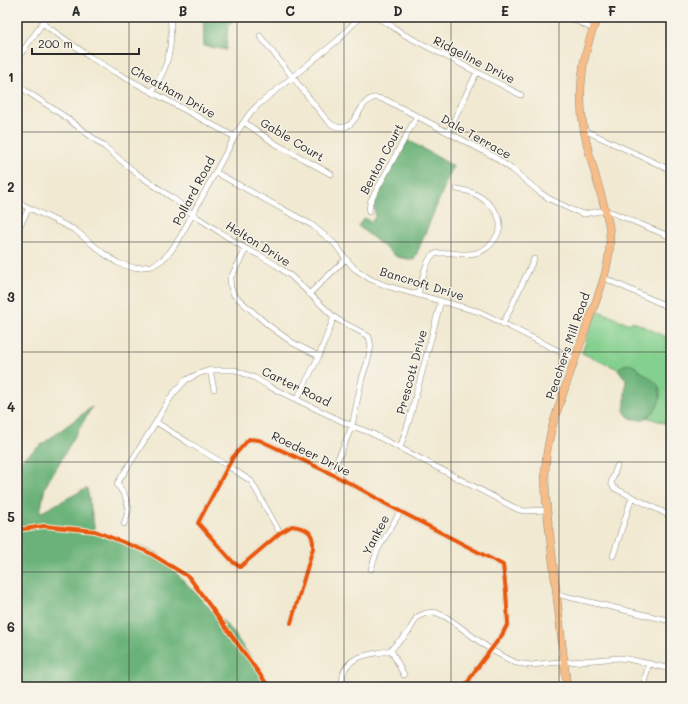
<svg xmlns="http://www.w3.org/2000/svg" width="688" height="704" font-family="Mali,sans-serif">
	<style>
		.green { fill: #84d08e; stroke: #587e5c }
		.forest { fill: #6bb279; stroke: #4b6e52 }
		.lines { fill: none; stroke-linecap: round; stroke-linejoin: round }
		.minor-casing { stroke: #8e8a7e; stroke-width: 6 }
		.major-casing { stroke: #8e8a7e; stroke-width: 8 }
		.minor { stroke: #fff; stroke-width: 5 }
		.major { stroke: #f7bd88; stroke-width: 7 }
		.cycleway-casing { stroke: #f7f3e8; stroke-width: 6 }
		.cycleway { stroke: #e8590c; stroke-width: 4 }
		.grid { fill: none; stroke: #2b2b2b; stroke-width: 1; stroke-opacity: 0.55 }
		.labels { text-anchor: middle; stroke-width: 3; stroke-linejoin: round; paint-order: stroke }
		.street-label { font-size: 12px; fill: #2b2b2b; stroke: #f7f3e8 }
		.neatline { fill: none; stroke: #2b2b2b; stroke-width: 1.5 }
		.grid-label { font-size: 13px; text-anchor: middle; font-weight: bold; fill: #2b2b2b }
	</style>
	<rect width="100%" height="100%" fill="#f7f3e8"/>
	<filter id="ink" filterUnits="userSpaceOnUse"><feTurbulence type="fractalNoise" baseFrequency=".025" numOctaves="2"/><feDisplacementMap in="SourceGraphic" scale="8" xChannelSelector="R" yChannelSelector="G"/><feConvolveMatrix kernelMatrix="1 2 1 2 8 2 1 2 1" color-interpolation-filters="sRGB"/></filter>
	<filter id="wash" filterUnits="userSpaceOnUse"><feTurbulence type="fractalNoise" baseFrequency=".012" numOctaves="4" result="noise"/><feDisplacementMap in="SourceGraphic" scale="16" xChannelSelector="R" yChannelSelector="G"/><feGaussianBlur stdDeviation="0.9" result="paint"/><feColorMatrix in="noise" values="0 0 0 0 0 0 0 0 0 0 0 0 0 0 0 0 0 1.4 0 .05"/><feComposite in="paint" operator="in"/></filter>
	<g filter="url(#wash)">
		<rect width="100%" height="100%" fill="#f1e9d1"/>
		<path class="green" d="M596 310 630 324 632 321 671 339V425L624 410 632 385 625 372 582 353Z"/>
		<path class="forest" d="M203 17H237L228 26 226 50 204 46Z
			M408 140 453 166 414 260 397 257 358 226 364 218 370 221 374 219C377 212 372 206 374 199Z
			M627 364C634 364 637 369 643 373 647 376 652 379 655 382 659 385 660 389 660 393 661 407 653 414 642 420 632 419 628 419 624 410L625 406V394L626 380 618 369 622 366Z
			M92 407 45 487 40 513 87 488 95 531 157 553 233 632 271 687H17V463Z"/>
	</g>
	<g filter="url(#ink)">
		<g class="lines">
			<defs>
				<path id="minor" d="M376 17 392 26 403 34 521 95
					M569 17 593 29
					M42 23 90 57 115 72 235 137
					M260 36 325 118C329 122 332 126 338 127 357 131 358 102 373 98 377 97 382 99 386 100L493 156 513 170 538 191 548 198 572 210 584 214 600 211 611 212 671 237
					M17 59 47 17
					M17 85 64 116 105 147 136 173 174 199 192 214 246 249 259 255 276 265 292 277 334 317C345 325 358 329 369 337L371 346 368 360 362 378 352 426 342 450 331 474
					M152 92C157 83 163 74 166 64 171 50 172 31 170 17
					M244 122 274 143 331 174
					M584 130 671 170
					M448 132 477 72
					M215 172 312 225 335 244 346 259 355 269 370 279 387 286 480 312 575 359
					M17 202 75 230 103 253 118 263 134 268 152 266 162 260 170 252 179 239 239 129 250 113 258 105 338 40 352 25 359 17
					M369 212 370 202 417 116
					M17 231 29 208
					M246 249 230 279 231 288 234 295 268 325 293 343 319 356
					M604 278 671 308
					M309 294 346 259
					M418 294C421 285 426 259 433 255 437 252 441 253 445 253 451 252 457 254 463 254 480 255 493 247 499 231 503 221 496 211 489 204 478 194 471 191 457 189
					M503 324 534 259
					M210 370 214 389
					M297 399 319 356 334 317
					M156 422 189 443 228 466 251 481 280 533
					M400 448 409 421 441 301
					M617 466 611 483 614 488 671 516
					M124 524 129 509 125 496 117 484 156 422 167 403 173 394 186 380 198 374 210 370H235L255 378 270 387 352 426 371 433 517 509 524 511 547 510
					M613 556 632 497
					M371 569 377 551 400 512
					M556 594 671 621
					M291 623 313 548C314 532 307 528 292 526L280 533 240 567 233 562 198 523 233 457 249 439 259 440C302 460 346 479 386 504L503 565 506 592 508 623 502 635 474 672 465 687
					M391 650 404 675
					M342 687C342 683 343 678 343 674 349 653 375 655 391 650L397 643 403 638 409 631 417 617 426 613 435 612 446 617 456 624 491 650 516 663 531 665 559 662H570L619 658 628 659 671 669
					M643 687 649 663"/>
				<path id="major" d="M567 687 547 510C544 478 544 455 553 424 563 392 575 360 586 328 598 295 614 262 609 225 602 194 590 162 584 131 577 91 582 53 598 17"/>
			</defs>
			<use href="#minor" class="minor-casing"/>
			<use href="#major" class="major-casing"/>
			<use href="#minor" class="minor"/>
			<use href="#major" class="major"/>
			<defs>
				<path id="cycleway" d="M17 530 44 526 95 531 148 552 189 577 269 687
					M291 623 313 548C314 532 307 528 292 526L280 533 240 567 233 562 198 523 233 457 249 439 259 440C302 460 346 479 386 504L503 565 506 592 508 623 502 635 474 672 465 687"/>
			</defs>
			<use href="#cycleway" class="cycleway-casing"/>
			<use href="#cycleway" class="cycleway"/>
		</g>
	</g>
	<path class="grid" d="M129 17V687M237 17V687M344 17V687M451 17V687M559 17V687M17 132H671M17 242H671M17 352H671M17 462H671M17 572H671"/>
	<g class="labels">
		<g class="street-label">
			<text transform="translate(474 60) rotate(27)" y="4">Ridgeline Drive</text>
			<text transform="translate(173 92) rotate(29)" y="4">Cheatham Drive</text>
			<text transform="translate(476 137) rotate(29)" y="4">Dale Terrace</text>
			<text transform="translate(292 140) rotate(31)" y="4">Gable Court</text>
			<text transform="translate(382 159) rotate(-62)" y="4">Benton Court</text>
			<text transform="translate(194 191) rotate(-62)" y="4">Pollard Road</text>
			<text transform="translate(258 244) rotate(32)" y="4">Helton Drive</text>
			<text transform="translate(422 284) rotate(17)" y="4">Bancroft Drive</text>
			<text transform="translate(568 346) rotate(-71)" y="4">Peachers Mill Road</text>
			<text transform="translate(412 372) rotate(-75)" y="4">Prescott Drive</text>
			<text transform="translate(296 387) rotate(26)" y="4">Carter Road</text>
			<text transform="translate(311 454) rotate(26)" y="4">Roedeer Drive</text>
			<text transform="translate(376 535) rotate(-62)" y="4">Yankee</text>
		</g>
	</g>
	<rect width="688" height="704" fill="none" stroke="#f7f3e8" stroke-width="44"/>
	<path d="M32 48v6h107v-6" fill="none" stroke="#2b2b2b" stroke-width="2"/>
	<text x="38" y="48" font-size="12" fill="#2b2b2b" stroke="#f7f3e8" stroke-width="3" paint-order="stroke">200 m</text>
	<rect x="22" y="22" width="644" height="660" class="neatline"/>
	<g class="grid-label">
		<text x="76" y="16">A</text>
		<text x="183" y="16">B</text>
		<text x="290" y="16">C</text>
		<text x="398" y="16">D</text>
		<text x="505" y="16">E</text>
		<text x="612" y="16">F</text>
		<text x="11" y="82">1</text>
		<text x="11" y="192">2</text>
		<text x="11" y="302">3</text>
		<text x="11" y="412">4</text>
		<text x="11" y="522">5</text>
		<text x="11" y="632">6</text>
	</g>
</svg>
